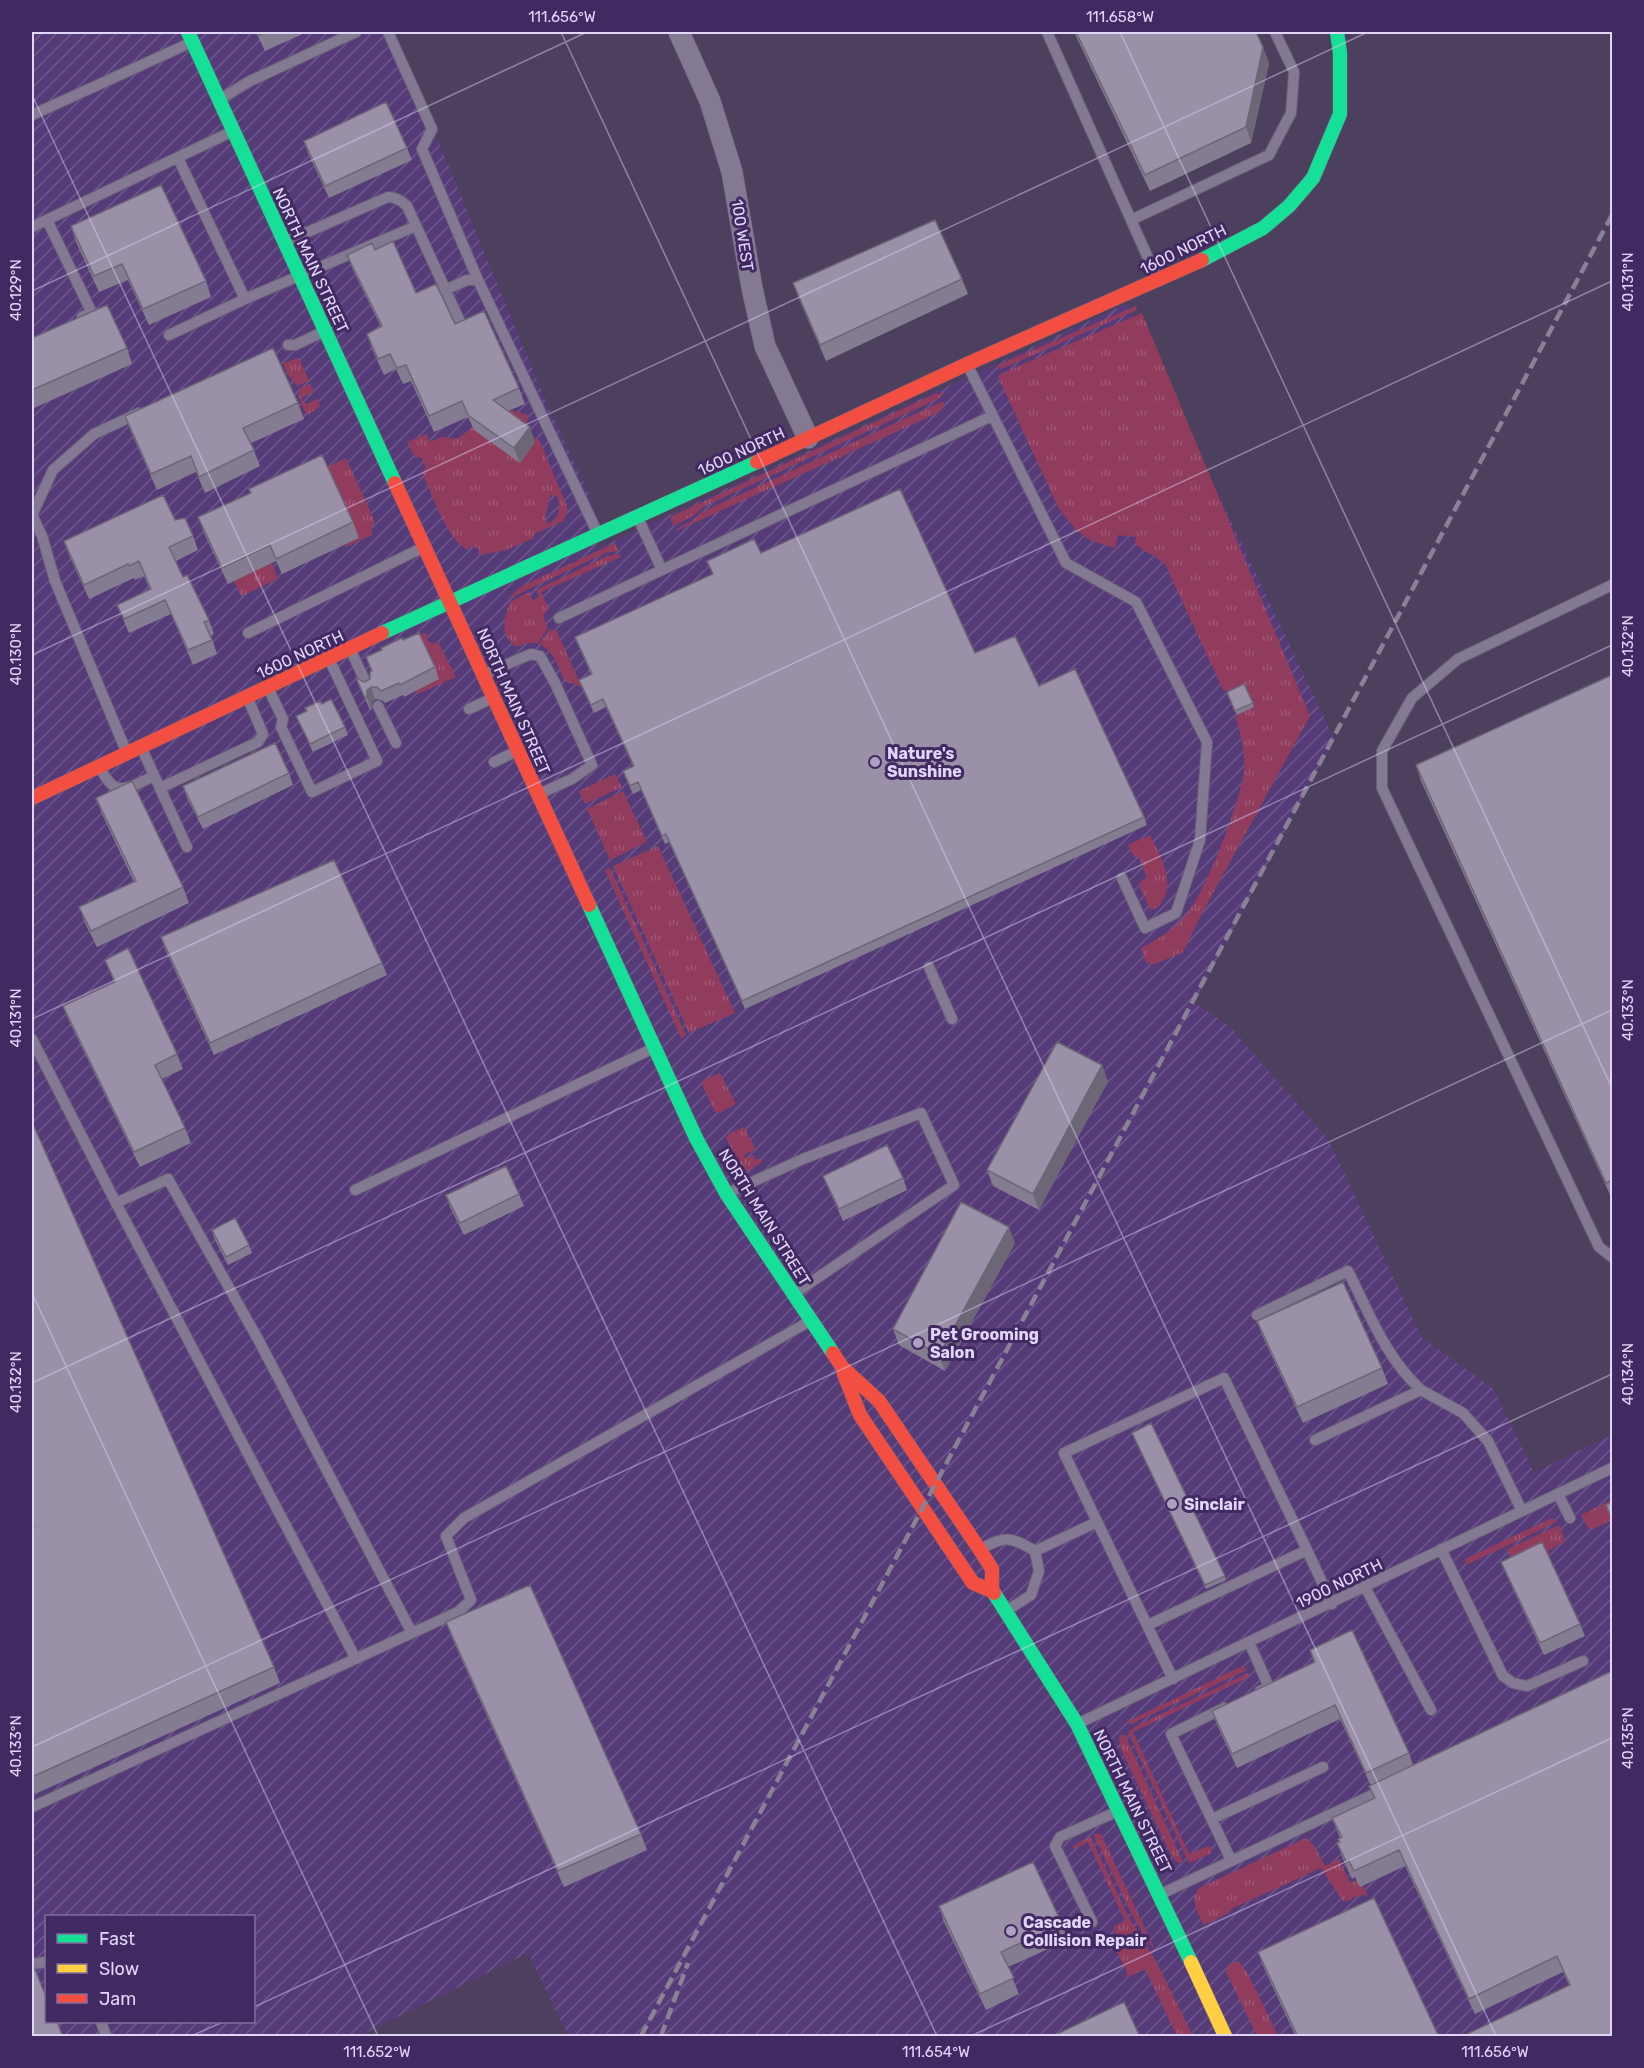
<svg xmlns="http://www.w3.org/2000/svg" width="1644" height="2068" font-family="Rubik,sans-serif">
	<style>
		.industrial { fill: url(#industrial-furrows); fill-rule: evenodd }
		.grass { fill: url(#grass-tufts); fill-rule: evenodd }
		.lines { fill: none; stroke-linecap: round; stroke-linejoin: round }
		.lane-casing { stroke: #695e79; stroke-width: 12 }
		.street-casing { stroke: #695e79; stroke-width: 22 }
		.fast-casing { stroke: #695e79; stroke-width: 15 }
		.slow-casing { stroke: #695e79; stroke-width: 15 }
		.jam-casing { stroke: #695e79; stroke-width: 15 }
		.lane { stroke: #837992; stroke-width: 10 }
		.street { stroke: #837992; stroke-width: 21 }
		.fast { stroke: #16e098; stroke-width: 14 }
		.slow { stroke: #ffcf43; stroke-width: 14 }
		.jam { stroke: #f24e42; stroke-width: 14 }
		.rail { stroke: #898196; stroke-width: 4.5; stroke-dasharray: 12 6; stroke-linecap: butt }
		.wall { fill: #847d91 }
		.shaded-wall { fill: #6c6676 }
		.building { fill: #9a91a9; stroke: #6c6676; stroke-width: 1.5 }
		.ticks { fill: none; stroke: #e1d5f8; stroke-width: 1.5; stroke-opacity: 0.45 }
		.poi-dot { fill: #ada1c2; stroke: #412961; stroke-width: 2 }
		.labels { text-anchor: middle; stroke-width: 6; stroke-linejoin: round; paint-order: stroke }
		.street-label { font-size: 16px; fill: #e1d5f8; stroke: #412961 }
		.poi-label { font-size: 16px; font-weight: bold; fill: #e1d5f8; stroke: #412961; text-anchor: start }
		.neatline { fill: none; stroke: #e1d5f8; stroke-width: 2 }
		.ticks-label { font-size: 15px; text-anchor: middle; fill: #e1d5f8 }
	</style>
	<defs>
		<pattern id="industrial-furrows" width="10" height="10" patternUnits="userSpaceOnUse" patternTransform="scale(1.5)"><rect width="10" height="10" fill="#553c78"/><path d="M-1 1l2-2M0 10L10 0M9 11l2-2" fill="none" stroke="#6d578c"/></pattern>
		<pattern id="grass-tufts" width="24" height="20" patternUnits="userSpaceOnUse" patternTransform="scale(1.5)"><rect width="24" height="20" fill="#913c5d"/><path d="M3 7l-1-3M5 7V3M7 7l1-3M15 17l-1-3M17 17v-4M19 17l1-3" fill="none" stroke="#a05775"/></pattern>
	</defs>
	<rect width="100%" height="100%" fill="#4d405f"/>
	<path class="industrial" d="M32 32H393L548 406 590 496 598 548 1128 303 1334 739 1194 1002 1229 1026 1328 1139 1422 1338 1493 1388 1534 1472 1612 1435V2036H568L528 1953 359 2036H32ZM46 1916H254V2022H46Z"/>
	<path class="grass" d="M1136 306 1137 310 1001 369 997 368 1000 364Z
		M1142 313 1310 716 1202 913 1183 952 1155 964 1146 963 1141 948C1158 939 1173 930 1186 915 1205 893 1242 799 1244 770 1245 751 1241 733 1235 716L1254 707 1243 684 1228 691 1223 690 1166 566C1157 555 1145 553 1135 544L1136 537 1118 535 1115 548 1092 541 1078 532 1059 509 998 377 1002 373Z
		M299 358 309 381 297 386 287 373 283 363Z
		M310 384 314 392 303 397 302 401 307 404 317 399 320 406 308 415 303 408 298 394 300 393 298 389Z
		M940 392 944 393 940 398 705 506 691 517 674 526 670 517 937 393 939 395H941Z
		M941 402H944L945 405 938 413 676 531 675 530 692 521 702 512Z
		M511 410 527 415C529 428 523 433 539 440L541 444 568 509 564 521 534 534V538L506 550 481 555 478 553 479 549 472 546 468 550C447 540 432 494 422 473L426 467 421 457 415 458 407 442 426 434 430 442 442 437 457 439 473 427ZM550 495 557 496C561 507 559 517 549 524L545 520Z
		M346 458 375 522 371 529 372 535 346 547 345 545 359 538 306 477Z
		M615 543 618 551 605 553 506 600 522 586Z
		M620 554 621 557 541 592 549 608 543 616 548 628 538 643H527L516 647C499 634 504 619 510 602L529 592 533 600 539 597 536 590 607 556Z
		M272 563 278 579 241 596 234 581Z
		M549 630H556L582 687 565 681C558 668 554 650 539 644Z
		M425 633 427 634 428 641 433 644 438 642 456 677 418 694 416 691 423 688 413 637Z
		M615 774 622 787 585 804 579 791Z
		M623 791 647 842 610 860 587 809Z
		M1150 835C1159 854 1174 877 1164 898 1161 905 1157 909 1150 910L1139 885 1141 881 1147 878 1139 857H1134L1128 845Z
		M658 846 735 1013 689 1033 613 866Z
		M610 868 686 1035 681 1038 605 870Z
		M720 1073 736 1104 719 1113 715 1112 702 1084 704 1080Z
		M744 1127 756 1149 744 1155 745 1158 754 1155 755 1160 760 1158 762 1162 744 1173 726 1138 728 1134Z
		M1612 1500V1520L1593 1529 1588 1528 1581 1515Z
		M1552 1518 1557 1522 1466 1565 1465 1559Z
		M1559 1525 1565 1541 1548 1551 1550 1555 1510 1557 1507 1549Z
		M1242 1666 1247 1670 1131 1724 1126 1722Z
		M1248 1673 1249 1676 1247 1678 1133 1732 1189 1854 1208 1846 1212 1849 1210 1854 1189 1863 1128 1732 1136 1726Z
		M1119 1735H1125L1128 1742 1182 1860V1864L1176 1861 1171 1855 1120 1747Z
		M1093 1834H1101L1157 1954 1133 1917Z
		M1090 1836 1128 1916 1157 1963 1193 2036H1177L1145 1969 1126 1978 1127 1972 1111 1940 1117 1937 1113 1927 1125 1921 1088 1842 1074 1849 1072 1847Z
		M1306 1838 1315 1847 1325 1866 1339 1859 1350 1883 1357 1880 1360 1887 1363 1885 1368 1896C1358 1892 1353 1902 1343 1901L1321 1868 1233 1908 1227 1914 1204 1925C1198 1913 1189 1900 1199 1888Z
		M1238 1961 1247 1972 1278 2036H1257L1226 1972 1228 1965Z"/>
	<g class="lines">
		<defs>
			<path id="lane" d="M388 32 432 129 422 149 478 280
				M1047 32 1157 278
				M222 98 250 81 356 32
				M32 115 192 42
				M178 158 245 299
				M47 220 92 313 82 317
				M1131 220 1269 155 1291 113 1294 72 1275 32
				M32 227 233 131
				M285 242 388 197C396 197 401 200 407 206L463 328
				M445 290 467 280H478L597 532
				M169 335 245 299 416 226
				M288 345H295L325 331
				M967 364 1066 563 1136 602 1207 742 1200 840 1176 913 1145 928 1122 878
				M638 518 662 570
				M1612 585 1458 659 1412 698 1382 751V788L1599 1247 1612 1257
				M559 618 992 416
				M248 633 424 547
				M350 649 368 687
				M484 674 531 654 540 656 555 683 592 765 572 779 539 794
				M268 688 283 719 281 727 312 792 377 761 330 661
				M378 706 396 743
				M469 709 493 698
				M142 749 187 847
				M126 751 55 581 42 536 32 515 53 470 94 434 139 413
				M494 762 515 752
				M100 767C115 800 128 788 154 776
				M160 788 258 742 263 734 248 699
				M929 967 952 1019
				M32 1039 116 1203 168 1179 259 1341 412 1633 32 1807
				M355 1190 654 1048
				M730 1192 803 1159 921 1113 954 1185 795 1293
				M116 1203 356 1659
				M1257 1315 1348 1271C1369 1313 1386 1358 1421 1390
				M1315 1440 1421 1390 1463 1413 1488 1441 1522 1511
				M1558 1494 1570 1518
				M981 1549C1004 1535 1012 1537 1035 1551L1039 1571 1031 1595 1006 1611
				M1441 1549 1503 1676 1513 1683 1527 1686 1583 1661
				M1035 1551 1097 1522
				M1365 1587 1431 1710
				M1148 1625 1307 1550 1332 1604
				M412 1633 458 1612 471 1600 446 1536 464 1518 810 1321
				M1249 1642 1269 1687 1260 1691
				M1173 1679 1064 1453 1224 1378 1307 1550
				M1224 1708 1171 1734 1231 1860
				M1077 1724 1612 1468
				M1212 1819 1323 1767
				M1163 1893 1385 1789
				M1092 1922 1055 1846 1060 1837 1116 1812
				M32 1964 46 1962
				M101 2022 106 2036"/>
			<path id="street" d="M679 32 710 101 732 172 752 288 765 346 808 438"/>
			<path id="fast" d="M188 32 395 483
				M1202 260 1263 228 1289 206 1313 178 1340 114V53L1337 32
				M382 633 757 462
				M589 905 696 1138 726 1193 833 1353
				M994 1593 1077 1724 1191 1962"/>
			<path id="slow" d="M1191 1962 1225 2036"/>
			<path id="jam" d="M757 462 967 364 1202 260
				M395 483 589 905
				M32 798 382 633
				M833 1353 842 1367 879 1401 980 1550 992 1569V1591
				M844 1374 860 1415 973 1583 992 1591 994 1593"/>
		</defs>
		<use href="#lane" class="lane-casing"/>
		<use href="#street" class="street-casing"/>
		<use href="#fast" class="fast-casing"/>
		<use href="#slow" class="slow-casing"/>
		<use href="#jam" class="jam-casing"/>
		<use href="#lane" class="lane"/>
		<use href="#street" class="street"/>
		<use href="#fast" class="fast"/>
		<use href="#slow" class="slow"/>
		<use href="#jam" class="jam"/>
		<path class="rail" d="M641 2036 1612 215
			M661 2036 688 1963"/>
	</g>
	<path class="wall" d="M256 32H307L265 51Z
		M1074 32H1256L1269 63 1251 143 1150 191Z
		M304 141 407 148 412 160 329 198 308 153Z
		M71 226 206 281 211 297 149 325 128 280 99 292 76 242Z
		M375 250 416 293 455 324 519 388 525 404 508 411 535 442 520 463 474 430 468 417 434 432 411 381 403 384 396 369 384 375 372 349 367 334 381 327 353 270 347 255Z
		M962 279 968 294 826 361 799 299 793 283Z
		M32 338 127 348 132 364 32 409Z
		M298 403 304 419 251 443 260 466 205 493 196 472 157 490 131 432 125 416Z
		M198 517 353 522 359 538 282 574 276 561 228 584 204 533Z
		M175 520 193 536 198 550 176 561 183 577 209 620 214 634 211 636 217 654 193 665 171 614 129 633 117 605 150 590 144 576 135 580 134 578 89 599 69 555 64 541Z
		M761 553 975 653 1039 686 1144 817 1147 825 745 1009 669 842 665 844 641 790 633 794 626 779 623 771 633 766 606 707 594 713 582 688 579 680 591 675 575 637 713 574 707 561Z
		M403 640 435 667 439 679 404 697 403 695 385 703 382 700 375 699 372 702 371 710H370L356 678 364 682 370 679 371 671 366 657Z
		M1612 675V1199L1421 781 1416 765Z
		M1228 696 1253 703 1254 707 1237 715Z
		M305 708 345 727 348 735 313 752 296 716 306 712Z
		M289 773 293 785 203 829 187 798 183 786Z
		M96 798 183 887 189 903 97 947 85 923 79 907 134 882 102 814Z
		M161 937 382 963 387 975 214 1055 165 949Z
		M105 960 177 1054 183 1069 162 1079 185 1128 191 1143 140 1167 69 1021 63 1006 114 982Z
		M1108 1081 1039 1210 993 1186 987 1170Z
		M32 1122 274 1667 280 1683 35 1794 32 1786V1529L33 1528 32 1526Z
		M823 1176 903 1178 907 1190 843 1221 828 1188Z
		M519 1194 524 1206 464 1235 450 1207 446 1195Z
		M212 1230 249 1245 252 1253 228 1265 214 1238Z
		M1015 1243 945 1371 899 1345 893 1329Z
		M1257 1321 1382 1368 1388 1384 1303 1423 1263 1337Z
		M1134 1437 1225 1576 1226 1580 1206 1589Z
		M1501 1562 1580 1624 1585 1636 1544 1655 1506 1574Z
		M446 1622 641 1834 647 1850 564 1887 452 1638Z
		M1310 1650 1409 1753 1413 1765 1612 1671V2037L1569 1985 1563 1972 1475 2014 1405 1866 1360 1887 1355 1877 1352 1879 1343 1859 1337 1843 1339 1842 1340 1838 1332 1818 1374 1798 1369 1786H1371L1340 1719 1237 1768 1217 1725 1212 1711 1314 1663Z
		M939 1906 1062 1924 1068 1940 1008 1967 1019 1994 986 2010 944 1922Z
		M1258 1952 1439 2037H1296L1264 1968Z"/>
	<path class="shaded-wall" d="M1263 47 1269 63 1251 143 1246 127Z
		M530 427 535 442 520 463 514 448Z
		M371 687 375 699 372 702 371 710 367 697V690Z
		M1102 1065 1108 1081 1039 1210 1033 1194Z
		M1009 1227 1015 1243 945 1371 939 1355Z"/>
	<path class="building" d="M258 32H267L259 35Z
		M1076 32H1256L1263 47 1246 127 1145 175Z
		M386 102 407 148 325 186 304 141Z
		M161 185 206 281 143 309 122 264 94 276 71 226Z
		M935 220 962 279 820 345 793 283Z
		M393 241 416 293 436 284 455 324 484 311 519 388 493 400 530 427 514 448 468 415 462 401 429 416 406 365 397 368 390 354 378 359 367 334 382 326 347 255 372 243 375 250Z
		M107 305 127 348 32 390V338Z
		M273 348 298 403 243 428 254 450 199 477 191 456 151 474 125 416Z
		M322 455 353 522 276 559 270 545 222 568 198 517 251 493 249 489Z
		M900 489 975 653 1015 636 1039 686 1075 669 1144 817 742 1001 666 834 662 836 638 782 630 786 623 771 634 766 603 699 591 705 579 680 592 674 575 637 713 574 707 561 754 539 761 553Z
		M163 495 175 520 185 518 193 536 169 547 183 577 187 575 209 620 204 622 212 640 188 650 165 600 124 619 117 605 151 589 139 561 129 566 128 564 84 585 64 541Z
		M419 633 435 667 400 685 399 683 381 691 377 687H371L367 690V697L365 698 356 678 364 682 370 679V672L372 671 366 657 382 650 381 648 402 638 403 640Z
		M1612 675V1180L1606 1183 1416 765Z
		M1244 684 1253 703 1235 711 1227 692Z
		M331 699 345 727 310 744 296 716 307 711 305 708 320 701 322 704Z
		M275 743 289 773 198 817 183 786Z
		M132 781 183 887 91 931 79 907 136 881 96 798Z
		M334 860 382 963 210 1043 161 937Z
		M128 948 177 1054 155 1065 185 1128 134 1152 63 1006 115 982 105 960Z
		M1057 1042 1102 1065 1033 1194 987 1170Z
		M32 1122 274 1667 32 1777V1529L34 1528 32 1523Z
		M887 1145 903 1178 839 1209 823 1176Z
		M506 1166 519 1194 460 1223 446 1195Z
		M961 1202 1009 1227 939 1355 893 1329Z
		M235 1218 249 1245 226 1257 212 1230Z
		M1343 1282 1382 1368 1297 1407 1257 1321Z
		M1151 1423 1225 1576 1205 1585 1132 1433Z
		M1612 1502V1519L1606 1505Z
		M1542 1542 1580 1624 1540 1643 1501 1562Z
		M530 1585 641 1834 558 1871 446 1622Z
		M1352 1630 1409 1753 1366 1773 1335 1705 1232 1754 1212 1711 1315 1662 1310 1650Z
		M1612 1671V2037H1461L1570 1985 1557 1956 1469 1999 1399 1850 1354 1871 1349 1861 1347 1863 1337 1843 1340 1842 1338 1839 1342 1837 1332 1818 1375 1798 1369 1786Z
		M1033 1862 1062 1924 1001 1952 1014 1978 980 1994 939 1906Z
		M1374 1898 1439 2037H1298L1258 1952Z
		M34 1967 46 1997V2022H57L63 2037H32V1968Z
		M1124 2002 1140 2037H1051Z"/>
	<path class="ticks" d="M561 32 1496 2036M1120 32 1612 1088M32 95 937 2036M32 291 587 32M32 655 1368 32M32 1019 1612 281M32 1293 378 2036M32 1383 1612 645M32 1747 1612 1010M254 2007 1612 1374M191 2036 223 2022M971 2036 1612 1738"/>
	<g class="poi-dot">
		<circle cx="875" cy="762" r="6"/>
		<circle cx="918" cy="1343" r="6"/>
		<circle cx="1172" cy="1504" r="6"/>
		<circle cx="1011" cy="1931" r="6"/>
	</g>
	<g class="labels">
		<g class="street-label">
			<text transform="translate(743 235) rotate(81)" y="6">100 WEST</text>
			<text transform="translate(1183 249) rotate(-26)" y="6">1600 NORTH</text>
			<text transform="translate(311 260) rotate(65)" y="6">NORTH MAIN STREET</text>
			<text transform="translate(741 451) rotate(-25)" y="6">1600 NORTH</text>
			<text transform="translate(300 654) rotate(-25)" y="6">1600 NORTH</text>
			<text transform="translate(514 701) rotate(66)" y="6">NORTH MAIN STREET</text>
			<text transform="translate(765 1217) rotate(58)" y="6">NORTH MAIN STREET</text>
			<text transform="translate(1339 1583) rotate(-26)" y="6">1900 NORTH</text>
			<text transform="translate(1133 1801) rotate(64)" y="6">NORTH MAIN STREET</text>
		</g>
		<g class="poi-label">
			<text x="887" y="759">Nature's<tspan x="887" dy="18">Sunshine</tspan></text>
			<text x="930" y="1340">Pet Grooming<tspan x="930" dy="18">Salon</tspan></text>
			<text x="1184" y="1510">Sinclair</text>
			<text x="1023" y="1928">Cascade<tspan x="1023" dy="18">Collision Repair</tspan></text>
		</g>
	</g>
	<rect width="1644" height="2068" fill="none" stroke="#412961" stroke-width="66"/>
	<rect x="45" y="1915" width="210" height="108" fill="#412961" stroke="#816e9d" stroke-width="1.5"/>
	<rect x="57" y="1934" width="30" height="9" fill="#16e098" stroke="#816e9d" stroke-width="1.5"/>
	<text x="99" y="1945" font-size="18" fill="#e1d5f8">Fast</text>
	<rect x="57" y="1964" width="30" height="9" fill="#ffcf43" stroke="#816e9d" stroke-width="1.5"/>
	<text x="99" y="1975" font-size="18" fill="#e1d5f8">Slow</text>
	<rect x="57" y="1994" width="30" height="9" fill="#f24e42" stroke="#816e9d" stroke-width="1.5"/>
	<text x="99" y="2005" font-size="18" fill="#e1d5f8">Jam</text>
	<rect x="33" y="33" width="1578" height="2002" class="neatline"/>
	<g class="ticks-label">
		<text x="562" y="22">111.656°W</text>
		<text x="1120" y="22">111.658°W</text>
		<text transform="translate(1628 282) rotate(-90)" y="5">40.131°N</text>
		<text transform="translate(16 290) rotate(-90)" y="5">40.129°N</text>
		<text transform="translate(1628 646) rotate(-90)" y="5">40.132°N</text>
		<text transform="translate(16 654) rotate(-90)" y="5">40.130°N</text>
		<text transform="translate(1628 1010) rotate(-90)" y="5">40.133°N</text>
		<text transform="translate(16 1018) rotate(-90)" y="5">40.131°N</text>
		<text transform="translate(1628 1374) rotate(-90)" y="5">40.134°N</text>
		<text transform="translate(16 1382) rotate(-90)" y="5">40.132°N</text>
		<text transform="translate(1628 1738) rotate(-90)" y="5">40.135°N</text>
		<text transform="translate(16 1746) rotate(-90)" y="5">40.133°N</text>
		<text x="377" y="2057">111.652°W</text>
		<text x="936" y="2057">111.654°W</text>
		<text x="1495" y="2057">111.656°W</text>
	</g>
</svg>
